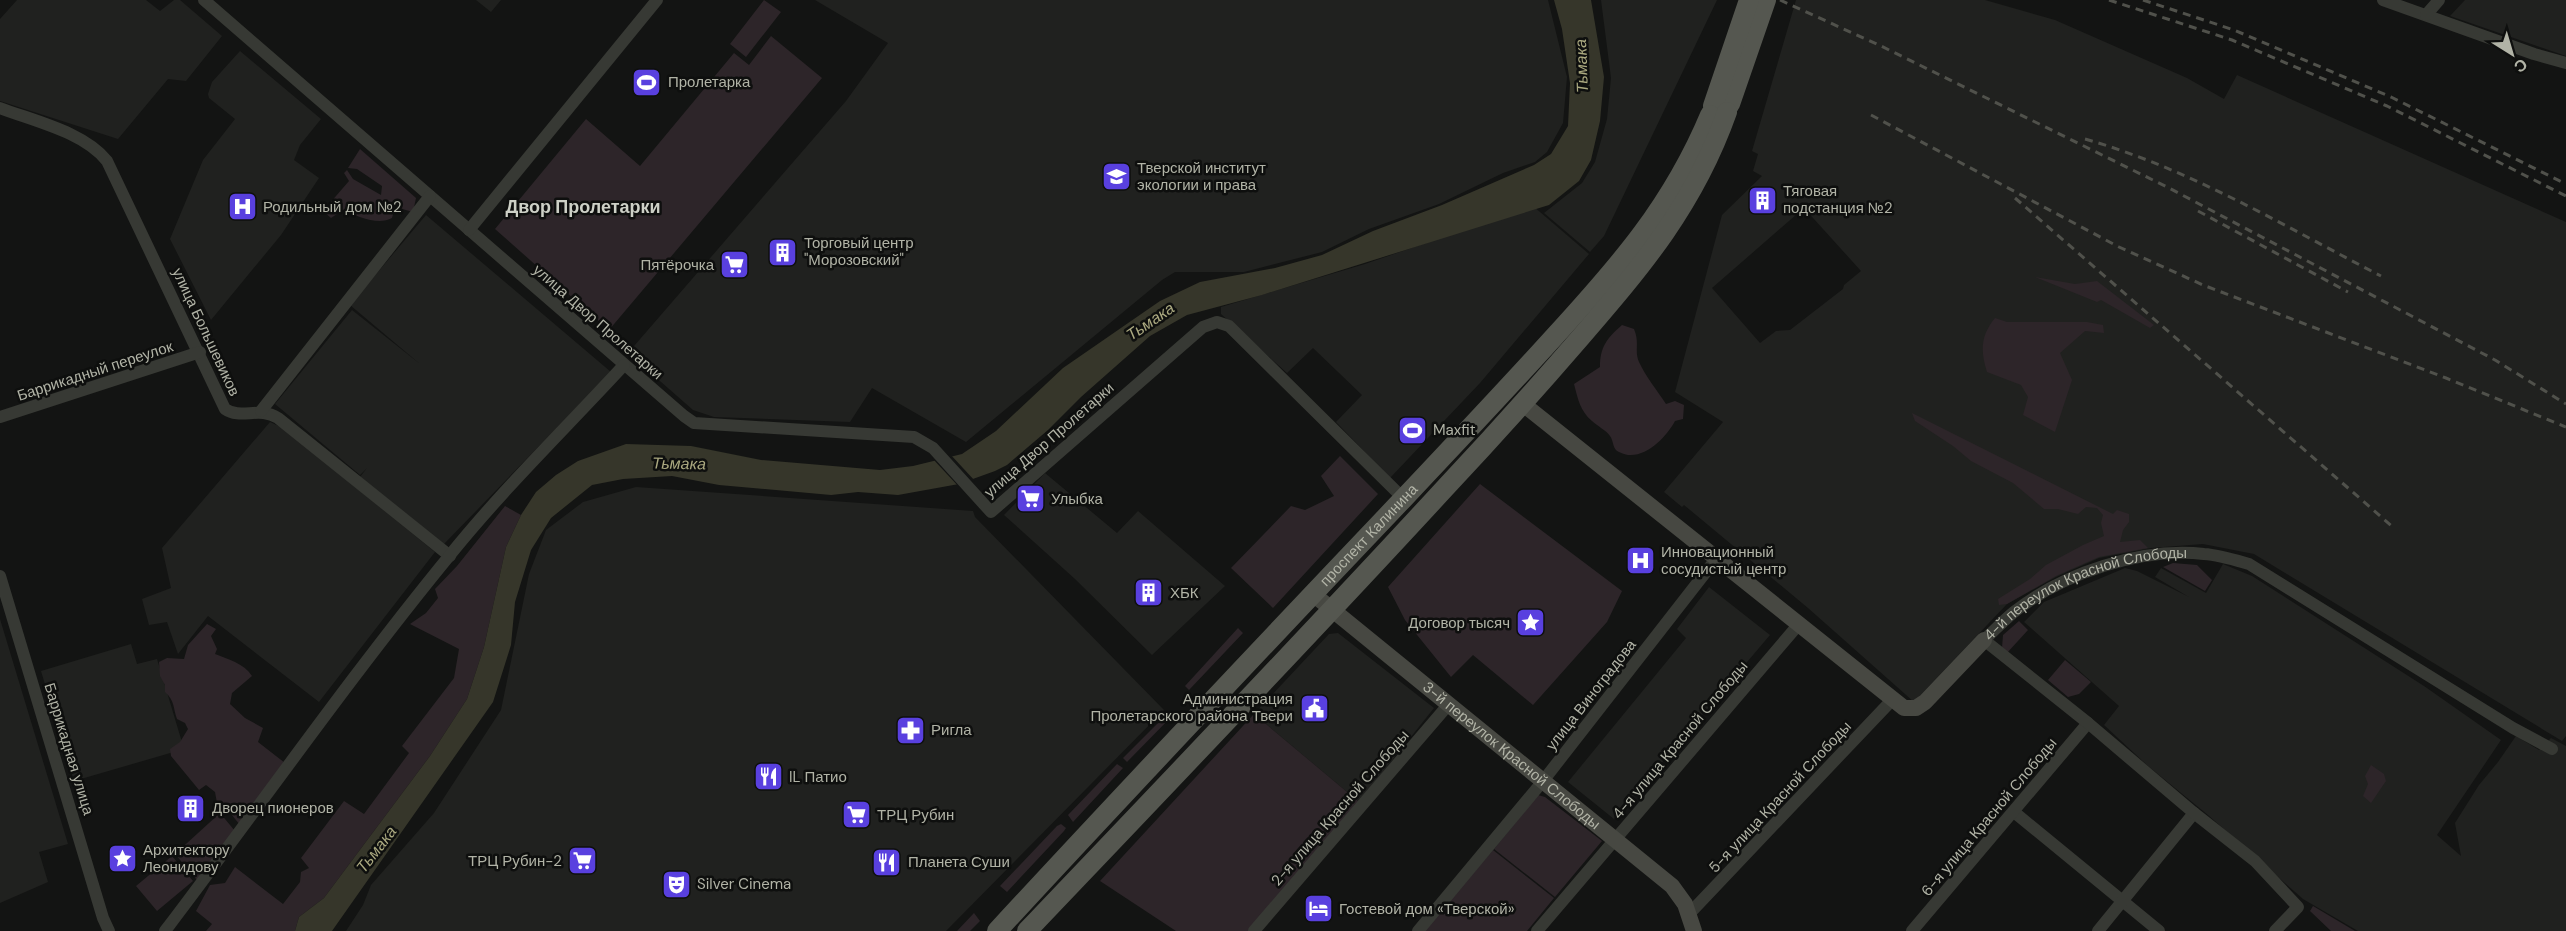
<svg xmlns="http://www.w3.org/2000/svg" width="2566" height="931" font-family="'DM Sans',sans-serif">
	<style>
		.built { fill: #20211f; fill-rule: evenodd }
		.green { fill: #2d2529 }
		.water { fill: #36362a }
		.pier { fill: #131413 }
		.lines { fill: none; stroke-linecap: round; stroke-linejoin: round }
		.street { stroke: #373934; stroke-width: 12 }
		.secondary { stroke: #474842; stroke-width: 16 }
		.primary { stroke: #555750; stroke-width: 20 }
		.rail { stroke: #50514b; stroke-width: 3; stroke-dasharray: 8 6; stroke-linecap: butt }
		.labels { text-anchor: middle; stroke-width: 5; stroke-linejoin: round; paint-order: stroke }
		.poi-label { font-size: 15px; fill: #b1b3a6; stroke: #0e0f0e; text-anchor: start }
		.street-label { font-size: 15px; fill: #b1b3a6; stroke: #0e0f0e }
		.water-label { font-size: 16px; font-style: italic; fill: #aba980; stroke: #0e0f0e }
		.quarter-label { font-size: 18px; font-weight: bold; fill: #cdd0c6; stroke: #0e0f0e }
	</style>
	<rect width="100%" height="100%" fill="#131413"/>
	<path class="built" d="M17 0H146L160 11 174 0H180L222 36 186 81 168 79 118 139 0 101V19Z
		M476 0H501L491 12Z
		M815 0H1548L1567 77 1563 123 1547 152 1535 162 1503 173 1439 204 1369 229 1322 252 1244 272H1175L1162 280 966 442 872 388 850 422 714 417 693 410 628 353 846 101 888 43Z
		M1601 0H1717L1604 236 1590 252 1544 213 1582 183 1595 162 1607 119 1611 78Z
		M1796 0H1985L2055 20 2187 78 2224 99 2237 75 2566 222V736L2562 741 2254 554 2203 544 2151 548 2099 558 2056 577 2007 604 1914 702 1808 608 1684 505 1682 507 1664 492 1723 422 1675 392 1722 215 1762 176 1753 171 1758 154 1752 151ZM1804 208 1861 271 1844 285 1843 289 1790 330 1776 331 1760 343 1712 288Z
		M2465 0H2566V56L2450 16Z
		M240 51 321 119 300 145 294 160 319 178 281 235 211 320 170 239 203 160 235 119 209 98 208 94 212 82Z
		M1533 206 1589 254 1480 383 1390 478 1336 422 1362 395 1313 348 1287 373 1221 314V307L1365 264Z
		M426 215 611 372 444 544 360 477 367 468 360 475 275 404 352 310 420 364 350 305Z
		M270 422 283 428 435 552 319 702 208 616 178 654 167 622 149 625 142 599 171 588 162 548Z
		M1045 473 1117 533 1138 511 1225 586 1152 655 1075 579 1004 515Z
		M636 487 973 511 975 517 1164 710 946 931H346L363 905 371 885 434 813 501 710 529 574 546 530 583 502Z
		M2223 564 2252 576 2424 686 2501 740 2437 835 2461 856 2455 823 2479 785 2498 762 2516 736 2539 750 2551 738 2566 746V931H2358L2303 899 2208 815 2148 766 2104 725 2119 706 2024 622 2044 602 2125 568 2137 571 2189 597 2155 577 2161 568 2206 593Z
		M1709 587 1770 635 1614 819 1568 782 1686 638 1677 629Z
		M0 619 68 844 39 852 48 882 0 903Z
		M1338 633 1434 708 1359 802 1254 714 1329 634Z
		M131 644 137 664 157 659 184 749 74 781 41 671Z"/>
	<path class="green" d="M764 0 781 12 746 57 730 44Z
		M771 36 822 78 609 330 495 229 586 119 640 166 734 53 749 65Z
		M360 149 416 198 413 212 395 207 392 218C378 226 357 216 343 210L331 218 323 211 349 181 344 173 347 170 353 179 381 195 382 186 357 169 348 168Z
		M2035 277 2075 284 2097 281 2154 325 2150 328 2101 300 2097 302Z
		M1995 318 2007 322H2087L2103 325 2104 333 2085 331 2060 353 2072 380 2055 432 2023 415 2028 397 2021 385 1987 372C1980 350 1981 335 1995 318Z
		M1622 325 1634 329C1640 343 1634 351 1639 362 1646 377 1657 390 1666 404L1675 401 1684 405 1683 419 1675 421C1666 438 1641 464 1619 452 1612 449 1614 441 1610 436 1606 430 1597 426 1592 421 1580 411 1578 399 1574 384L1600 367C1600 347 1607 338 1622 325Z
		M1912 413 2113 514 2117 510 2129 514V522L2123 530 2120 542 2140 540 2148 548 2099 557 2056 576 2007 604 1999 605 1998 599 2030 579 2046 565 2083 545 2104 536 2101 523 2103 515 2097 508 2086 507 2078 514 2058 509H2044L2013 483 1971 461 1953 446 1915 421Z
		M1340 456 1378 494 1273 608 1231 568 1291 506 1305 510 1334 496 1321 476Z
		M1480 484 1622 591 1607 622 1533 705 1473 655 1451 677 1405 620 1388 587Z
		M505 506 521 515 506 547 484 647 467 699 430 756 324 898 299 917 295 931H206L212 924 196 911 210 885 225 883 235 867 283 904 300 882 301 872 309 868 301 858 344 801 364 814 409 753 402 746 454 678 459 649 410 624 426 613 438 598 435 589 457 566Z
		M2173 563 2197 565 2212 580 2205 591 2163 567Z
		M2019 621 2028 630 2007 653 2002 648 2003 635Z
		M207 624 216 629 211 636 217 649 215 654C227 659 244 663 252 676L232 693 230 704 245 718 263 728 258 742 285 763 240 825 227 809 217 803 215 792 206 785 199 790 171 756 170 749 180 742 188 729 185 723 177 719C173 708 175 701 165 692V685L160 676 159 662 167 658 184 659 188 645Z
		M1238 628 1243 633 1189 690 1185 686Z
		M2065 660 2091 682 2079 694 2068 697 2048 680Z
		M1174 714 1127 762 1123 758 1157 724Z
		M1254 714 1359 802 1249 931H1176L1100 881Z
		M1117 764 1123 768 1073 822 1068 815Z
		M2371 765 2384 774 2386 781 2371 803 2363 796 2368 784 2365 776Z
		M1538 795 1545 797 1602 841 1555 897 1494 849Z
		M220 813 235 831 197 880 175 854Z
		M1061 824 1066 828 1064 831 1007 892 1000 886 1057 826Z
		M1493 850 1554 898 1527 931H1424Z
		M172 856 193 881 157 911 136 886Z
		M2313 906 2355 931H2331L2310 911Z
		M974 913 980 921 970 931H957Z"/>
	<path class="water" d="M1554 0H1591L1604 77 1600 121 1591 160 1579 181 1549 205 1262 295 1187 315 1150 336 1081 397 1048 430 1007 465 995 471 959 484 898 495 858 492 831 495 719 485 672 476 623 479 592 485 551 518 531 550 515 602 511 645 493 702 332 931H295L299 917 324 898 430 756 467 699 484 647 506 547 521 515 536 492 556 475 578 461 626 444 691 446 761 460 880 470 913 466 962 454 996 431 1063 368 1160 301 1200 282 1275 268 1322 255 1373 231 1442 205 1534 165 1551 154 1568 126 1570 83 1562 29Z"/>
	<path class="pier" d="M950 454 975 481 959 487 932 458Z"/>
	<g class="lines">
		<g class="street">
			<path d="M204 0 684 416 694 423 914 437 933 448 991 512 1203 327 1217 322 1229 326 1403 498"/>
			<path d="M2383 0 2534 54 2566 63"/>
			<path d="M2426 15 2439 0"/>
			<path d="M0 108C34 121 84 132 107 161L225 409C241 420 259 406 278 418L450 556"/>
			<path d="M469 230 657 0"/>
			<path d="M261 411 430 196"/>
			<path d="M0 417 200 352"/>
			<path d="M0 576 103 918 109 931"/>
			<path d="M2014 812 2159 931"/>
			<path d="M1689 914 1893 699"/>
			<path d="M165 931C260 806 350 677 450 555 504 488 566 428 624 365"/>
			<path d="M1254 931 1449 704"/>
			<path d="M1418 931 1543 781 1716 559"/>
			<path d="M1537 931 1799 624"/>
			<path d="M1912 931 2088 723"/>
			<path d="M2098 931 2194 813"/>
			<path id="s1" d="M2275 931 2298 907 2255 861 2194 813 2088 723 1984 640C1994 631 2003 621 2014 612 2063 573 2142 547 2204 554 2219 555 2235 560 2249 564L2513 728 2552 749"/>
		</g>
		<g class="secondary">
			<path d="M1523 404 1904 708H1916L1925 702 1984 640"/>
			<path id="s2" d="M1313 594 1672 886 1685 904 1694 931"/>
		</g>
		<g class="primary">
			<path d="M1730 104 1766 0"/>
			<path d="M1713 106 1749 0"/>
			<path id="s3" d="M997 931C1132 785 1268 641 1405 497 1455 444 1505 391 1554 337 1619 266 1672 206 1710 115"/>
			<path d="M1027 931C1167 784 1308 637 1445 488 1491 439 1536 389 1580 338 1643 265 1694 205 1727 112"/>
		</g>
		<path class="rail" d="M1780 0 1881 46 2167 187 2495 360 2566 404
			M2109 0 2232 40 2387 106 2566 196
			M2143 0 2234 30 2391 97 2566 184
			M1871 115 2119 247 2203 285 2446 378 2566 427
			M2085 139C2190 169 2284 226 2381 276
			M2015 198 2394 528
			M2198 211 2348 292"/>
	</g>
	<defs>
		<symbol id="stadium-square" viewBox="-11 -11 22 22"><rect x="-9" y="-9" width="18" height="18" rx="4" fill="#5940df" stroke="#0e0f0e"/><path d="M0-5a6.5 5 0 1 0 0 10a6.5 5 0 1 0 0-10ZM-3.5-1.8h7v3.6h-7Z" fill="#fff"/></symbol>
		<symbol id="university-square" viewBox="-11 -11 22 22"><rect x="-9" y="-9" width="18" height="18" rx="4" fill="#5940df" stroke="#0e0f0e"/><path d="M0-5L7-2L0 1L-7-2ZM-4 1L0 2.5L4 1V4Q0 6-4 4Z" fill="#fff"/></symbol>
		<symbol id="building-square" viewBox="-11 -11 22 22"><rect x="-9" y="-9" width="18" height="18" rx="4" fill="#5940df" stroke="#0e0f0e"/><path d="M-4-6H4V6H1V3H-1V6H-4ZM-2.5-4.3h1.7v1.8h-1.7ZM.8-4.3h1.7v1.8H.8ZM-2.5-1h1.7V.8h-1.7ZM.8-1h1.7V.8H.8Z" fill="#fff"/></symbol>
		<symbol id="hospital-square" viewBox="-11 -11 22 22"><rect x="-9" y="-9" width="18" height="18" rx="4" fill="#5940df" stroke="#0e0f0e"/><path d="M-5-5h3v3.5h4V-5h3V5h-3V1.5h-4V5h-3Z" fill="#fff"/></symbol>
		<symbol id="supermarket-square" viewBox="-11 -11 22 22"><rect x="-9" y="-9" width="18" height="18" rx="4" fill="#5940df" stroke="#0e0f0e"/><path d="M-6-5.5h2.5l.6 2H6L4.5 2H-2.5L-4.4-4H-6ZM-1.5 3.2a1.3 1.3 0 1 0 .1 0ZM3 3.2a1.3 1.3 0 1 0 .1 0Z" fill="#fff"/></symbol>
		<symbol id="sight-square" viewBox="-11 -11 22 22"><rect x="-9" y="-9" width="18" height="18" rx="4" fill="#5940df" stroke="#0e0f0e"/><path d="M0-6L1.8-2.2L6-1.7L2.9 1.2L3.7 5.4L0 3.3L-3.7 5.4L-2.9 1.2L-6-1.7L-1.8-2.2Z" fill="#fff"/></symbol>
		<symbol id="civic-square" viewBox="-11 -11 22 22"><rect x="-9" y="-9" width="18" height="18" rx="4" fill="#5940df" stroke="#0e0f0e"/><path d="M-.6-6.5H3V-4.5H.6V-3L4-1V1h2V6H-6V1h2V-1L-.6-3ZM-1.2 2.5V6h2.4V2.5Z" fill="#fff"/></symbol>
		<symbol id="pharmacy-square" viewBox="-11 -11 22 22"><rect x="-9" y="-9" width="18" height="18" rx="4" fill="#5940df" stroke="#0e0f0e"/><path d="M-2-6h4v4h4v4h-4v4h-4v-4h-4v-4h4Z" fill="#fff"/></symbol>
		<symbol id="restaurant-square" viewBox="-11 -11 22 22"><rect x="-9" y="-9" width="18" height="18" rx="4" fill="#5940df" stroke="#0e0f0e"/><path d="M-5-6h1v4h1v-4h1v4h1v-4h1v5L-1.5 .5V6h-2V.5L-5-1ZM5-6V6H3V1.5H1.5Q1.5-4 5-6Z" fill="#fff"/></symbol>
		<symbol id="theatre-square" viewBox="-11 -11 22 22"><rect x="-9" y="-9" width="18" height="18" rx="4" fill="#5940df" stroke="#0e0f0e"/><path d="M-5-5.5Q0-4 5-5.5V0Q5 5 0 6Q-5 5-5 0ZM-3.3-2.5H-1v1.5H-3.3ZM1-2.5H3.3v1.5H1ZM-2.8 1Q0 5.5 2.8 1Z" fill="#fff"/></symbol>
		<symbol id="hotel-square" viewBox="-11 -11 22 22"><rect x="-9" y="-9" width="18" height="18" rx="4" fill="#5940df" stroke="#0e0f0e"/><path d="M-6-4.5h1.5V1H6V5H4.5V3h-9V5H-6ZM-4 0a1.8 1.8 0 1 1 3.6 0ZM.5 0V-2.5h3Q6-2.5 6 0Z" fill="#fff"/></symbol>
	</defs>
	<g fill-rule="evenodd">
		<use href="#stadium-square" x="630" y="66" width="33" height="33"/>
		<use href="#university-square" x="1100" y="160" width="33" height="33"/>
		<use href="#building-square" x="1746" y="184" width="33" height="33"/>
		<use href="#hospital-square" x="226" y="190" width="33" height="33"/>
		<use href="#building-square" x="766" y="236" width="33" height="33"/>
		<use href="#supermarket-square" x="718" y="248" width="33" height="33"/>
		<use href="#stadium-square" x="1396" y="414" width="33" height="33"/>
		<use href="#supermarket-square" x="1014" y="482" width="33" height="33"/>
		<use href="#hospital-square" x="1624" y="544" width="33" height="33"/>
		<use href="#building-square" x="1132" y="576" width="33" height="33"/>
		<use href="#sight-square" x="1514" y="606" width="33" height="33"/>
		<use href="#civic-square" x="1298" y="692" width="33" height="33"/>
		<use href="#pharmacy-square" x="894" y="714" width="33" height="33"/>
		<use href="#restaurant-square" x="752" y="760" width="33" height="33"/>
		<use href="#building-square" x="174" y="792" width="33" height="33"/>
		<use href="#supermarket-square" x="840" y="798" width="33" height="33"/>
		<use href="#sight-square" x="106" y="842" width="33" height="33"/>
		<use href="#supermarket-square" x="566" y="844" width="33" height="33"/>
		<use href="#restaurant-square" x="870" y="846" width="33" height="33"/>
		<use href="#theatre-square" x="660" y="868" width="33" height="33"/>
		<use href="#hotel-square" x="1302" y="892" width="33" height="33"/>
	</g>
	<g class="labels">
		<g class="poi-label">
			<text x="668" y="87">Пролетарка</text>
			<text x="1137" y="173">Тверской институт<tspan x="1137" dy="17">экологии и права</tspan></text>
			<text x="1783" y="196">Тяговая<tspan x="1783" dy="17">подстанция №2</tspan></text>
			<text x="263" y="212">Родильный дом №2</text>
			<text x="804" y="248">Торговый центр<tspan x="804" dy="17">"Морозовский"</tspan></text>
			<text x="714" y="270" text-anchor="end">Пятёрочка</text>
			<text x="1433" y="435">Maxfit</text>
			<text x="1051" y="504">Улыбка</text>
			<text x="1661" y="557">Инновационный<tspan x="1661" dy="17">сосудистый центр</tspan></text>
			<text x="1170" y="598">ХБК</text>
			<text x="1510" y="628" text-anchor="end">Договор тысяч</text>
			<text x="1293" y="704" text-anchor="end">Администрация<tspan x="1293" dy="17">Пролетарского района Твери</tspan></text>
			<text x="931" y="735">Ригла</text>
			<text x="789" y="782">IL Патио</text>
			<text x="212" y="813">Дворец пионеров</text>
			<text x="877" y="820">ТРЦ Рубин</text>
			<text x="143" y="855">Архитектору<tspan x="143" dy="17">Леонидову</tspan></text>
			<text x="562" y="866" text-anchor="end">ТРЦ Рубин-2</text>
			<text x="908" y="867">Планета Суши</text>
			<text x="697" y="889">Silver Cinema</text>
			<text x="1339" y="914">Гостевой дом «Тверской»</text>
		</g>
		<g class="street-label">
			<text transform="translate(598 322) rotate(41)" y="5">улица Двор Пролетарки</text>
			<text transform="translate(206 332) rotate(65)" y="5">улица Большевиков</text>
			<text transform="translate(95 371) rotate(-18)" y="5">Баррикадный переулок</text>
			<text transform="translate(1049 440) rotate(-41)" y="5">улица Двор Пролетарки</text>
			<text dy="5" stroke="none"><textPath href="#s3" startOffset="543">проспект Калинина</textPath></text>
			<text dy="5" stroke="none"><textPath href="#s1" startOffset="561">4-й переулок Красной Слободы</textPath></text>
			<text transform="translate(1591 695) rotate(-52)" y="5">улица Виноградова</text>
			<text transform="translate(1680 740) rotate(-50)" y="5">4-я улица Красной Слободы</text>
			<text transform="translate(69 749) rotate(73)" y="5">Баррикадная улица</text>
			<text dy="5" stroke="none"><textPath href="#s2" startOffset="256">3-й переулок Красной Слободы</textPath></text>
			<text transform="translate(1780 797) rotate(-47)" y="5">5-я улица Красной Слободы</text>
			<text transform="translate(1340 808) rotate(-49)" y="5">2-я улица Красной Слободы</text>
			<text transform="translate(1989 817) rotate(-50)" y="5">6-я улица Красной Слободы</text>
		</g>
		<g class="water-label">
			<text transform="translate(1581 66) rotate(-92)" y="6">Тьмака</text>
			<text transform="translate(1150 321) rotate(-34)" y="6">Тьмака</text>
			<text transform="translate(679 463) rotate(1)" y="6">Тьмака</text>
			<text transform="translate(376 849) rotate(-52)" y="6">Тьмака</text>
		</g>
		<g class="quarter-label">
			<text x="583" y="213">Двор Пролетарки</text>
		</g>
	</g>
	<g transform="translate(2512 54) rotate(143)" stroke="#0e0f0e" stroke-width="4.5" paint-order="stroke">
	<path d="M0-4.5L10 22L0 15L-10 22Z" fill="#b1b3a6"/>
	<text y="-9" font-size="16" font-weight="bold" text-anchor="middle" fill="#b1b3a6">С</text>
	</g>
</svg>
